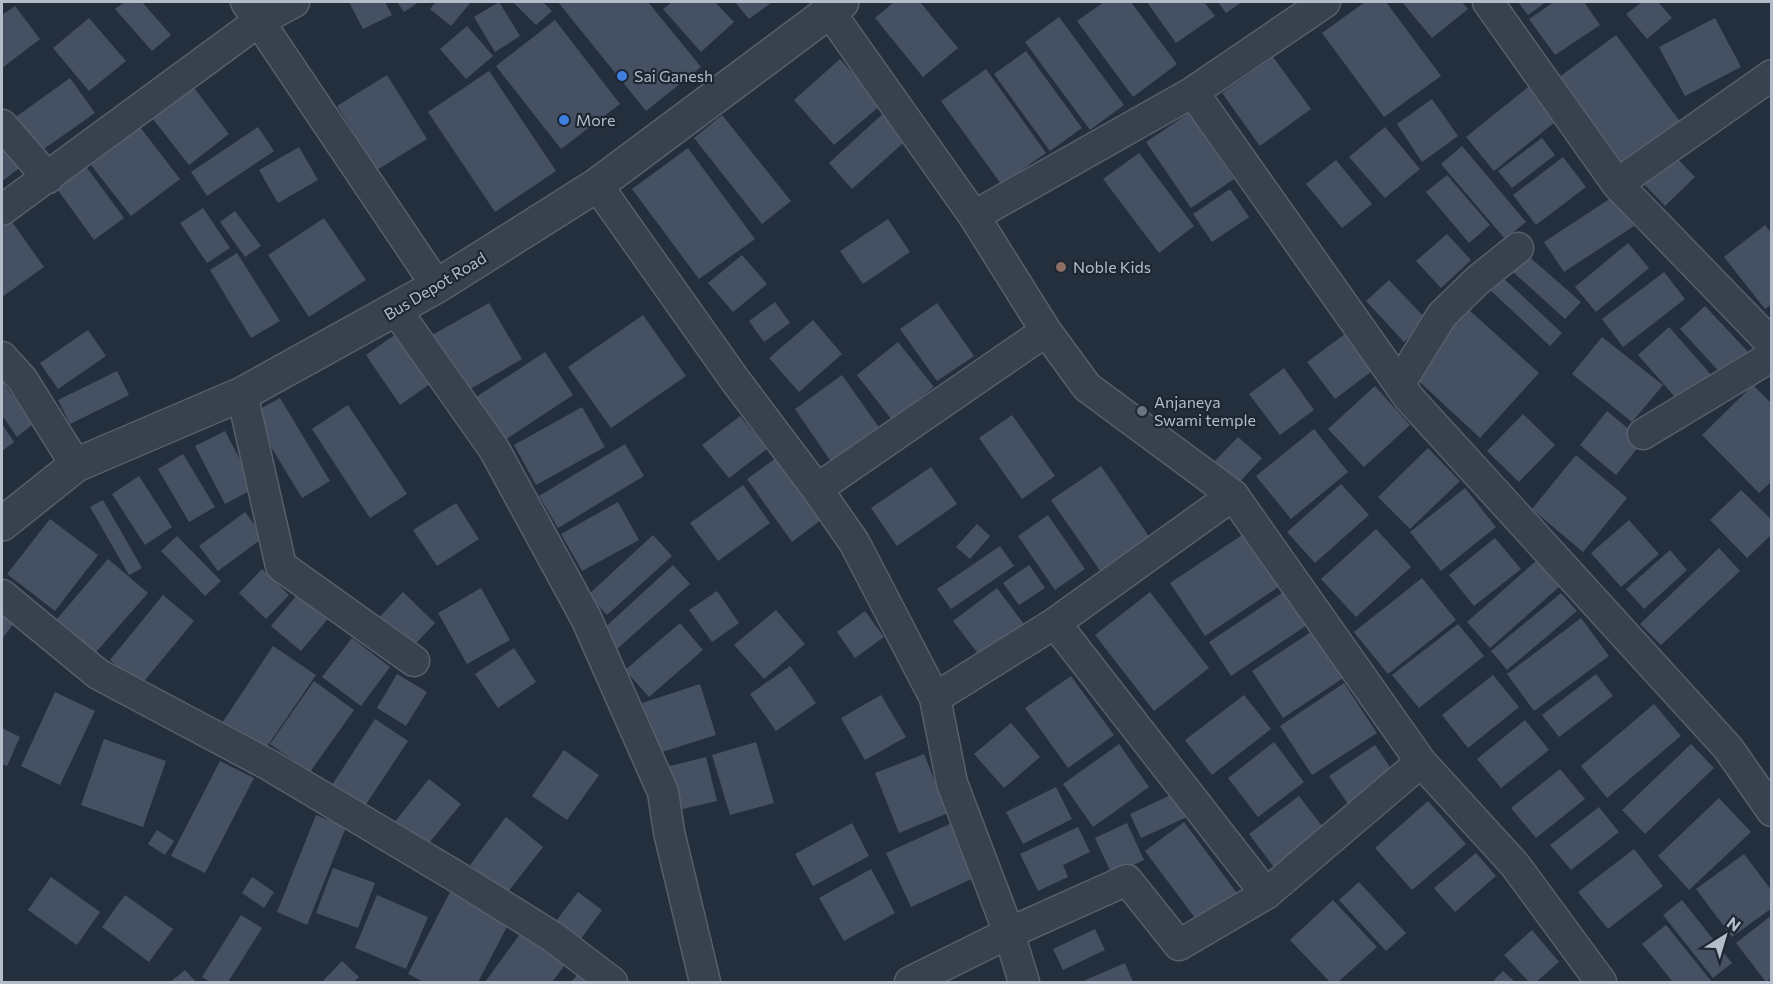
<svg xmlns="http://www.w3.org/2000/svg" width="1773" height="984" font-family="Commissioner,sans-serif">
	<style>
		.building { fill: #455162 }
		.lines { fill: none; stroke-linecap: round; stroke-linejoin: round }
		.minor-casing { stroke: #565f6c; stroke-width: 33 }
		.tertiary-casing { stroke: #565f6c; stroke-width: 36 }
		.minor { stroke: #38414e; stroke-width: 30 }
		.tertiary { stroke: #38414e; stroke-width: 33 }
		.shop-dot { fill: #3f7fe0; stroke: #1d2633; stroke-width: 2 }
		.education-dot { fill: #8d6e63; stroke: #1d2633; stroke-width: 2 }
		.worship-dot { fill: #6b7280; stroke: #1d2633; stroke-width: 2 }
		.labels { text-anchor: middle; stroke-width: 4.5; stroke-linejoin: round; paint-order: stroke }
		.poi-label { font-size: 16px; fill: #b4bcc9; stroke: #1d2633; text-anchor: start }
		.street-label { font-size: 16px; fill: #b4bcc9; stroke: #1d2633 }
	</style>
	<rect width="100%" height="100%" fill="#242f3e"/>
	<path class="building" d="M125 2H142L171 35 152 51 115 9Z
		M349 2H385L392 15 363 29Z
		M397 2H419L404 12Z
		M436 2H471L451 26 430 9Z
		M499 2 520 36 495 52 474 17Z
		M513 2H543L552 11 536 25Z
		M558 2H648L701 67 646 111Z
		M672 2H715L734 22 701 52 663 9Z
		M735 2H772L749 19Z
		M894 2H920L958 48 923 77 875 18Z
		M1104 2H1131L1177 64 1133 97 1077 21Z
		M1147 2H1204L1215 16 1176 43Z
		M1218 2H1242L1226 13Z
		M1365 2H1386L1441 76 1384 117 1322 33Z
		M1402 2H1462L1468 9 1432 38Z
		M1518 2H1546L1528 15Z
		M1554 2H1584L1600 25 1555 55 1529 19Z
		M1642 2H1658L1672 18 1647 39 1626 14Z
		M15 6 40 39 2 68V15Z
		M1059 17 1124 105 1090 130 1025 42Z
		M89 18 126 61 89 91 53 48Z
		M1715 18 1741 67 1685 96 1659 47Z
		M555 20 620 104 561 149 496 66Z
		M467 26 493 56 466 79 440 49Z
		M1616 35 1684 127 1625 170 1558 78Z
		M1026 51 1082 128 1050 151 994 74Z
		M1273 57 1311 109 1260 146 1222 93Z
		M840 59 881 105 834 145 794 100Z
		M986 69 1046 153 1001 184 941 101Z
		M489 71 556 171 495 212 428 112Z
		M387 75 427 139 377 170 337 106Z
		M186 77 229 134 189 165 145 109Z
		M70 78 95 113 38 153 13 119Z
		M1532 84 1560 118 1494 171 1466 137Z
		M1432 99 1458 136 1422 162 1397 124Z
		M888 109 912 135 852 189 829 163Z
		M1189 113 1234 179 1191 208 1146 142Z
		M722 115 791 201 762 224 694 138Z
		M140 127 180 179 131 216 91 165Z
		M258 127 274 151 207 196 191 172Z
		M1385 127 1420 169 1385 198 1349 157Z
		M1542 138 1555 155 1512 188 1498 171Z
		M2 142 21 167 2 181Z
		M1462 146 1526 222 1505 239 1441 164Z
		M299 147 318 180 278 203 259 170Z
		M688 148 755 239 699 279 632 189Z
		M1669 150 1695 177 1665 206 1639 179Z
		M1139 153 1194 226 1159 253 1103 179Z
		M1563 157 1586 187 1536 225 1513 195Z
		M1336 160 1372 204 1342 228 1306 184Z
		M85 165 124 218 94 240 55 186Z
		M1447 175 1490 225 1469 243 1426 192Z
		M1230 189 1249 217 1212 242 1193 214Z
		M1614 196 1634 226 1564 272 1544 242Z
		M203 208 230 248 207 263 180 223Z
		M235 211 261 246 245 257 220 222Z
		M5 212 44 267 2 297V214Z
		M324 218 366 280 309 317 268 255Z
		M888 219 910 252 863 284 840 251Z
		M1765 225 1772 234V304L1765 309 1724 257Z
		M1447 234 1471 260 1441 288 1416 261Z
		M1628 243 1649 268 1596 312 1575 287Z
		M237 253 280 321 251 338 210 270Z
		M1526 254 1581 302 1565 319 1512 271Z
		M742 255 767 284 733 312 708 283Z
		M1664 272 1685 299 1623 347 1602 319Z
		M1500 275 1562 333 1550 346 1488 288Z
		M1389 280 1427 320 1404 342 1366 301Z
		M775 302 790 323 764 342 749 321Z
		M489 303 522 359 465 392 432 335Z
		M937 303 974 356 937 381 900 329Z
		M1705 306 1751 355 1725 378 1680 329Z
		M1468 309 1539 373 1480 438 1410 373Z
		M643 315 686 376 611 428 568 367Z
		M813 320 842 354 799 392 769 358Z
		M1669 327 1714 378 1683 406 1638 355Z
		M88 330 106 356 58 389 40 363Z
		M396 334 430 384 400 405 366 355Z
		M1345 334 1372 371 1335 399 1307 362Z
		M1602 337 1663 385 1632 422 1572 374Z
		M898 342 934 387 892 420 857 375Z
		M545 352 573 395 502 442 473 399Z
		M1284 368 1314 410 1280 435 1249 394Z
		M117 371 129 395 70 424 58 400Z
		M842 375 885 436 836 469 795 409Z
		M2 381 33 424 17 437 2 415Z
		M1753 385 1772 404V481L1759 493 1702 435Z
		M1375 386 1410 425 1364 467 1328 429Z
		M280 398 330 481 302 498 251 414Z
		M348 405 407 494 370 518 312 429Z
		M582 407 605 447 536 485 514 445Z
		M1607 411 1643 441 1616 475 1580 445Z
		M1523 414 1555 445 1519 482 1487 451Z
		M1012 415 1055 476 1022 499 979 438Z
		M740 416 767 449 729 478 702 445Z
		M2 424 14 442 2 451Z
		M1314 429 1348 472 1291 519 1256 476Z
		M225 431 255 488 225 504 195 446Z
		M1238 437 1262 458 1234 488 1210 466Z
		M625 444 644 476 558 528 539 496Z
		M1428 448 1460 481 1410 529 1378 497Z
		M183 454 215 507 189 522 158 469Z
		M1576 455 1627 498 1583 552 1532 509Z
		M776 458 821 520 792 542 747 479Z
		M1101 466 1152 541 1103 575 1051 500Z
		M931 467 957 504 897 546 871 508Z
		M139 476 172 527 145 545 112 494Z
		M1341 484 1369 515 1315 563 1287 532Z
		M743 485 770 523 718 561 690 523Z
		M1465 488 1496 527 1441 571 1410 532Z
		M1741 490 1772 520V534L1747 558 1710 520Z
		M103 500 142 568 129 575 90 507Z
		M618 502 639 540 582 571 561 534Z
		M456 503 479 539 437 566 413 530Z
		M245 512 264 537 218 571 199 546Z
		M1048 515 1085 569 1055 590 1018 536Z
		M50 519 98 555 55 611 7 574Z
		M1629 520 1659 554 1621 587 1591 553Z
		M977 524 990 536 970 559 956 547Z
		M1251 529 1286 582 1205 636 1170 583Z
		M1376 529 1411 567 1356 617 1321 579Z
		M653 535 672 556 607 615 588 595Z
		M177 536 221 581 205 596 161 551Z
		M1495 538 1521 569 1474 606 1449 575Z
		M1000 546 1014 566 951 609 937 589Z
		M1719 548 1740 571 1661 645 1640 624Z
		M1670 550 1687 570 1644 609 1626 589Z
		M108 559 148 593 96 652 57 619Z
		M1536 561 1559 587 1490 648 1467 622Z
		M673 565 690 584 617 649 601 631Z
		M1029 565 1045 588 1019 605 1003 583Z
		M262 569 289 595 266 619 239 593Z
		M1422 578 1456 620 1388 674 1354 632Z
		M481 588 510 640 467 664 438 613Z
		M997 588 1026 627 983 660 953 621Z
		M302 589 332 614 301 651 271 626Z
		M1288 589 1310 623 1231 676 1209 642Z
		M717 591 739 623 712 642 689 610Z
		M403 592 435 623 407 653 375 622Z
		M1150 592 1209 668 1154 711 1095 635Z
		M1561 593 1577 611 1507 670 1491 651Z
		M163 595 194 621 141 685 110 660Z
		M2 607 17 619 2 639Z
		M776 610 805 644 764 679 734 645Z
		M865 611 884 637 855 658 837 632Z
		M1581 618 1609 656 1534 711 1507 674Z
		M680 623 703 650 649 697 625 670Z
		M1458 624 1484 656 1419 708 1392 675Z
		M1320 626 1351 673 1283 718 1252 671Z
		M352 638 390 667 361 706 322 677Z
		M273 646 316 675 264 751 222 723Z
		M514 648 536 682 498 708 475 674Z
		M790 666 816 703 776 731 750 694Z
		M397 674 427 692 406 726 377 708Z
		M1596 674 1613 696 1559 737 1542 715Z
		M1493 675 1519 707 1468 748 1442 715Z
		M1071 676 1114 735 1068 768 1025 708Z
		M314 681 354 710 310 772 270 744Z
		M1344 683 1377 733 1312 775 1280 726Z
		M700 684 716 735 659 753 642 703Z
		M55 692 95 711 60 785 21 766Z
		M881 695 906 737 865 760 841 718Z
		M1244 695 1271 729 1212 775 1185 740Z
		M1654 704 1681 736 1607 798 1581 766Z
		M375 719 408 741 363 809 330 788Z
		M1525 720 1549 750 1501 788 1477 759Z
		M1011 723 1040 757 1004 788 974 754Z
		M2 728 20 737 7 766 2 764Z
		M104 739 166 761 143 827 81 805Z
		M756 742 774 803 730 815 712 755Z
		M1274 742 1304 782 1258 817 1228 778Z
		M1119 744 1149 787 1093 827 1063 784Z
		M1691 744 1714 768 1645 834 1622 810Z
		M1375 745 1394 773 1348 804 1329 776Z
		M564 750 599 775 567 820 532 796Z
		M924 754 948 813 899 833 875 773Z
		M706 757 717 801 669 812 658 769Z
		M220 761 254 778 205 873 171 856Z
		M1560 769 1585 799 1536 838 1511 808Z
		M429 779 461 804 424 849 393 824Z
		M1056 787 1072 819 1023 844 1006 812Z
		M1175 793 1187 817 1141 838 1130 814Z
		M1299 796 1329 835 1279 874 1249 834Z
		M1719 798 1751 832 1689 890 1658 856Z
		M1428 801 1466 844 1412 890 1375 848Z
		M1599 807 1619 832 1571 870 1550 845Z
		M316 815 346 827 307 925 277 912Z
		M506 817 543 847 507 893 470 865Z
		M1184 822 1237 893 1198 922 1145 851Z
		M852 823 869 856 813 886 795 854Z
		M952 823 976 877 911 907 886 853Z
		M1127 823 1144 860 1112 875 1095 838Z
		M1078 827 1090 852 1063 865 1068 877 1038 891 1020 854Z
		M157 830 174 841 165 855 148 844Z
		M1634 849 1663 886 1608 929 1578 892Z
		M1476 853 1496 876 1455 912 1434 888Z
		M1744 854 1772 891V908L1732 937 1696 889Z
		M333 868 375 883 358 928 316 913Z
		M871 869 895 913 844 941 819 898Z
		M51 877 100 912 77 945 28 910Z
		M252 877 274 892 264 908 242 893Z
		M1359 882 1406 933 1386 951 1339 900Z
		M450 892 509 923 478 982H424L408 974Z
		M578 892 602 910 572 951 547 933Z
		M125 895 173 929 149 962 102 927Z
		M377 895 428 917 406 969 355 948Z
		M1333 900 1377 947 1338 982H1330L1290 940Z
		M1682 900 1732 963 1713 978 1663 915Z
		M241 915 262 928 228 982H210L202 977Z
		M1772 915V978L1766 982 1736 943Z
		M1666 925 1712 982H1673L1642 944Z
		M1095 929 1105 950 1063 970 1053 949Z
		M523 930 567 962 552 982H485Z
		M1532 930 1559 962 1536 982H1529L1504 955Z
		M342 961 359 977 354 982H322Z
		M1125 963 1133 982H1081Z
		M185 970 196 982H170Z
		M1503 971 1515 982H1492Z
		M579 973 592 982H571Z"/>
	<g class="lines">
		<defs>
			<path id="minor" d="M246 2 437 286
				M1488 2 1617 184 1772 344
				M829 11 974 216 1046 331 1087 387 1233 495 1421 762 1515 865 1601 982
				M1193 92 1409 398 1728 748 1772 811
				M2 125 48 178
				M1617 184 1772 75
				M597 185 735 380 817 489 854 542 935 698 952 783 1009 933 1024 982
				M2 210 259 21 294 2
				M974 216 1193 92 1325 2
				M396 310 494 449 586 618 663 792 669 832 705 982
				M2 357 22 379 76 465
				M1400 383 1442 315 1478 280 1518 248
				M242 394 281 566 414 661
				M1643 434 1772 356
				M817 489 1046 331
				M2 595 98 674 269 765 457 877 553 937 612 982
				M1055 623 1266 894
				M935 698 1055 623 1233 495
				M910 982 1009 933 1127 880 1179 945 1266 894 1421 762"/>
			<path id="tertiary" d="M2 524 76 465 242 394 437 286 597 185 842 2"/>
		</defs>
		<use href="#minor" class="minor-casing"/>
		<use href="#tertiary" class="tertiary-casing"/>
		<use href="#minor" class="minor"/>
		<use href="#tertiary" class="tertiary"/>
	</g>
	<g class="shop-dot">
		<circle cx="622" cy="76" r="6"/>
		<circle cx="564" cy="120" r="6"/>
	</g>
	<circle class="education-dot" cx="1061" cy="267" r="6"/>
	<circle class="worship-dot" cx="1142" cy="411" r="6"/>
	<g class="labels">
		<g class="poi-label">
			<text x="634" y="82">Sai Ganesh</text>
			<text x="576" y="126">More</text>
			<text x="1073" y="273">Noble Kids</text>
			<text x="1154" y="408">Anjaneya<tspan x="1154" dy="18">Swami temple</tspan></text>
		</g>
		<g class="street-label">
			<text transform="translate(435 286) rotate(-31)" y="6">Bus Depot Road</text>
		</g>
	</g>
	<rect width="1773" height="984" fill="none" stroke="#b4bcc9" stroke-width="6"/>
	<g transform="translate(1725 936) rotate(37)" stroke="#1d2633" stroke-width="4.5" paint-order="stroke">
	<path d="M0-4.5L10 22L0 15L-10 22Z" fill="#b4bcc9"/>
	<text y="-9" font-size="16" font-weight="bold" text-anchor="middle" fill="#b4bcc9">N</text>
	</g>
</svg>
